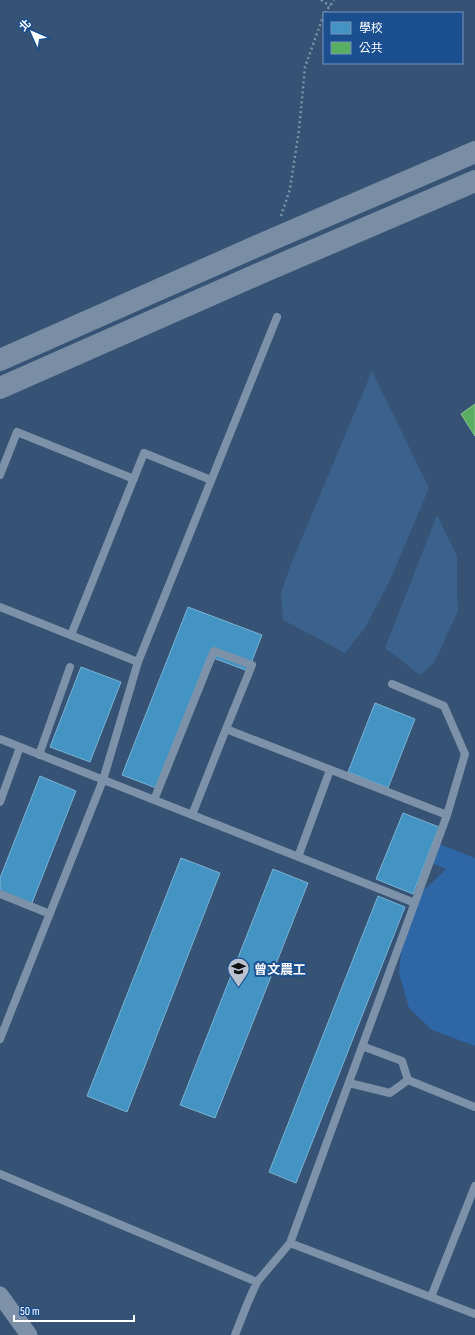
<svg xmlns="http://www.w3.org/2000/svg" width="475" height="1335" font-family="'Sofia Sans Condensed','Noto Sans TC',sans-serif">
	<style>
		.green { fill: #2f66a5 }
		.water { fill: #3b618d }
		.schools { fill: #4393c3; stroke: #7bb3d5 }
		.public { fill: #5aae61; stroke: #8cc690 }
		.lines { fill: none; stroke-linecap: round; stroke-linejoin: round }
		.path { stroke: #7d92a8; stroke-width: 2.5; stroke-dasharray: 2 3; stroke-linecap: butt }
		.lane { stroke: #7d92a8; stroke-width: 8 }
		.street { stroke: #7d92a8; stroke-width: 17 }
		.secondary { stroke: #798da4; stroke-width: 22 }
		.labels { text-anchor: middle; stroke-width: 4; stroke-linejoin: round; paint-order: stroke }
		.poi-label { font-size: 13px; font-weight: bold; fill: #fff; stroke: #1b4f8f; text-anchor: start }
	</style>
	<rect width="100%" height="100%" fill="#365274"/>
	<path class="green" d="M432 841 475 858V1046L432 1030 409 1008 399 973 403 927 420 894 446 869 425 860Z"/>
	<path class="water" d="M372 371 429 488 391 578 365 628 345 653 283 620 281 593 291 564Z
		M437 515 457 556V592L458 611 434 663 420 675 385 648Z"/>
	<path class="schools" d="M188 607 262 635 248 671 208 656 156 788 122 775Z
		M81 667 121 682 90 762 50 747Z
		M375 703 415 719 388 788 348 772Z
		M40 776 76 791 30 908 0 896V878Z
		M403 813 439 827 413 894 376 879Z
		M181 858 220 873 127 1112 87 1096Z
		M273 869 308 883 215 1118 180 1105Z
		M378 896 405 907 296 1183 269 1172Z"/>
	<path class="public" d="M475 404V436L461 414Z"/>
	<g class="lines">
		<path class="path" d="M321 0 330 6
			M325 13 334 0
			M281 216 290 189 299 130 305 67 324 14"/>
		<path class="lane" d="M0 475 17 432 134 479
			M0 607 138 662
			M71 635 144 453 211 480
			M0 739 415 903
			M39 755 70 667
			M154 800 214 651 252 665 226 729 447 815
			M0 802 20 747
			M192 815 226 729
			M298 857 330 770
			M0 894 50 914
			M0 1039 103 780 138 662 277 317
			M408 1080 475 1107
			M349 1083 390 1093 408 1080 402 1061 362 1046
			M0 1174 257 1282
			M290 1243 475 1314
			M431 1297 475 1186
			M235 1335 248 1302 257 1282 290 1243 447 815 465 754 444 706 392 684"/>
		<path class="street" d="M0 1295 29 1335"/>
		<path class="secondary" d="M0 360 264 243 475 152
			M0 388 263 272 475 181"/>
	</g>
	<defs>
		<symbol id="university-pin" viewBox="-11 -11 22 30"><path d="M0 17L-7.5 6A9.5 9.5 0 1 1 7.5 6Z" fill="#b9c2ce" stroke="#1b4f8f"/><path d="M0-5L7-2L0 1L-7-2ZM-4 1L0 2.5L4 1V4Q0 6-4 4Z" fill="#111"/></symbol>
	</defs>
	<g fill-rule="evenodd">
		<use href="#university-pin" x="226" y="956" width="25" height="34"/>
	</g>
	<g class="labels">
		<g class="poi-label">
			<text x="254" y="974">曾文農工</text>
		</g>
	</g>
	<rect x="323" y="12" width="140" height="52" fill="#1b4f8f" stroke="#7695bc"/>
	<rect x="331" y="22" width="20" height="12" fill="#4393c3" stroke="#7695bc"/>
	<text x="359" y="32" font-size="12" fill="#ffffff">學校</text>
	<rect x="331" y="42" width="20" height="12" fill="#5aae61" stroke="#7695bc"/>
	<text x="359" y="52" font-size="12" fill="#ffffff">公共</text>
	<g transform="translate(32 32) rotate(315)" stroke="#1b4f8f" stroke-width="3" paint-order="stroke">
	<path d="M0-3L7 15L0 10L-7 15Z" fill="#ffffff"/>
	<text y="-6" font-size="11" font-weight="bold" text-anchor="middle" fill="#ffffff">北</text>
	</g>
	<path d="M14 1315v6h120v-6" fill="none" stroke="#ffffff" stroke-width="2"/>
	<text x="20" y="1315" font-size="12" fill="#ffffff" stroke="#1b4f8f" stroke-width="3" paint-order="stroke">50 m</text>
</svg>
